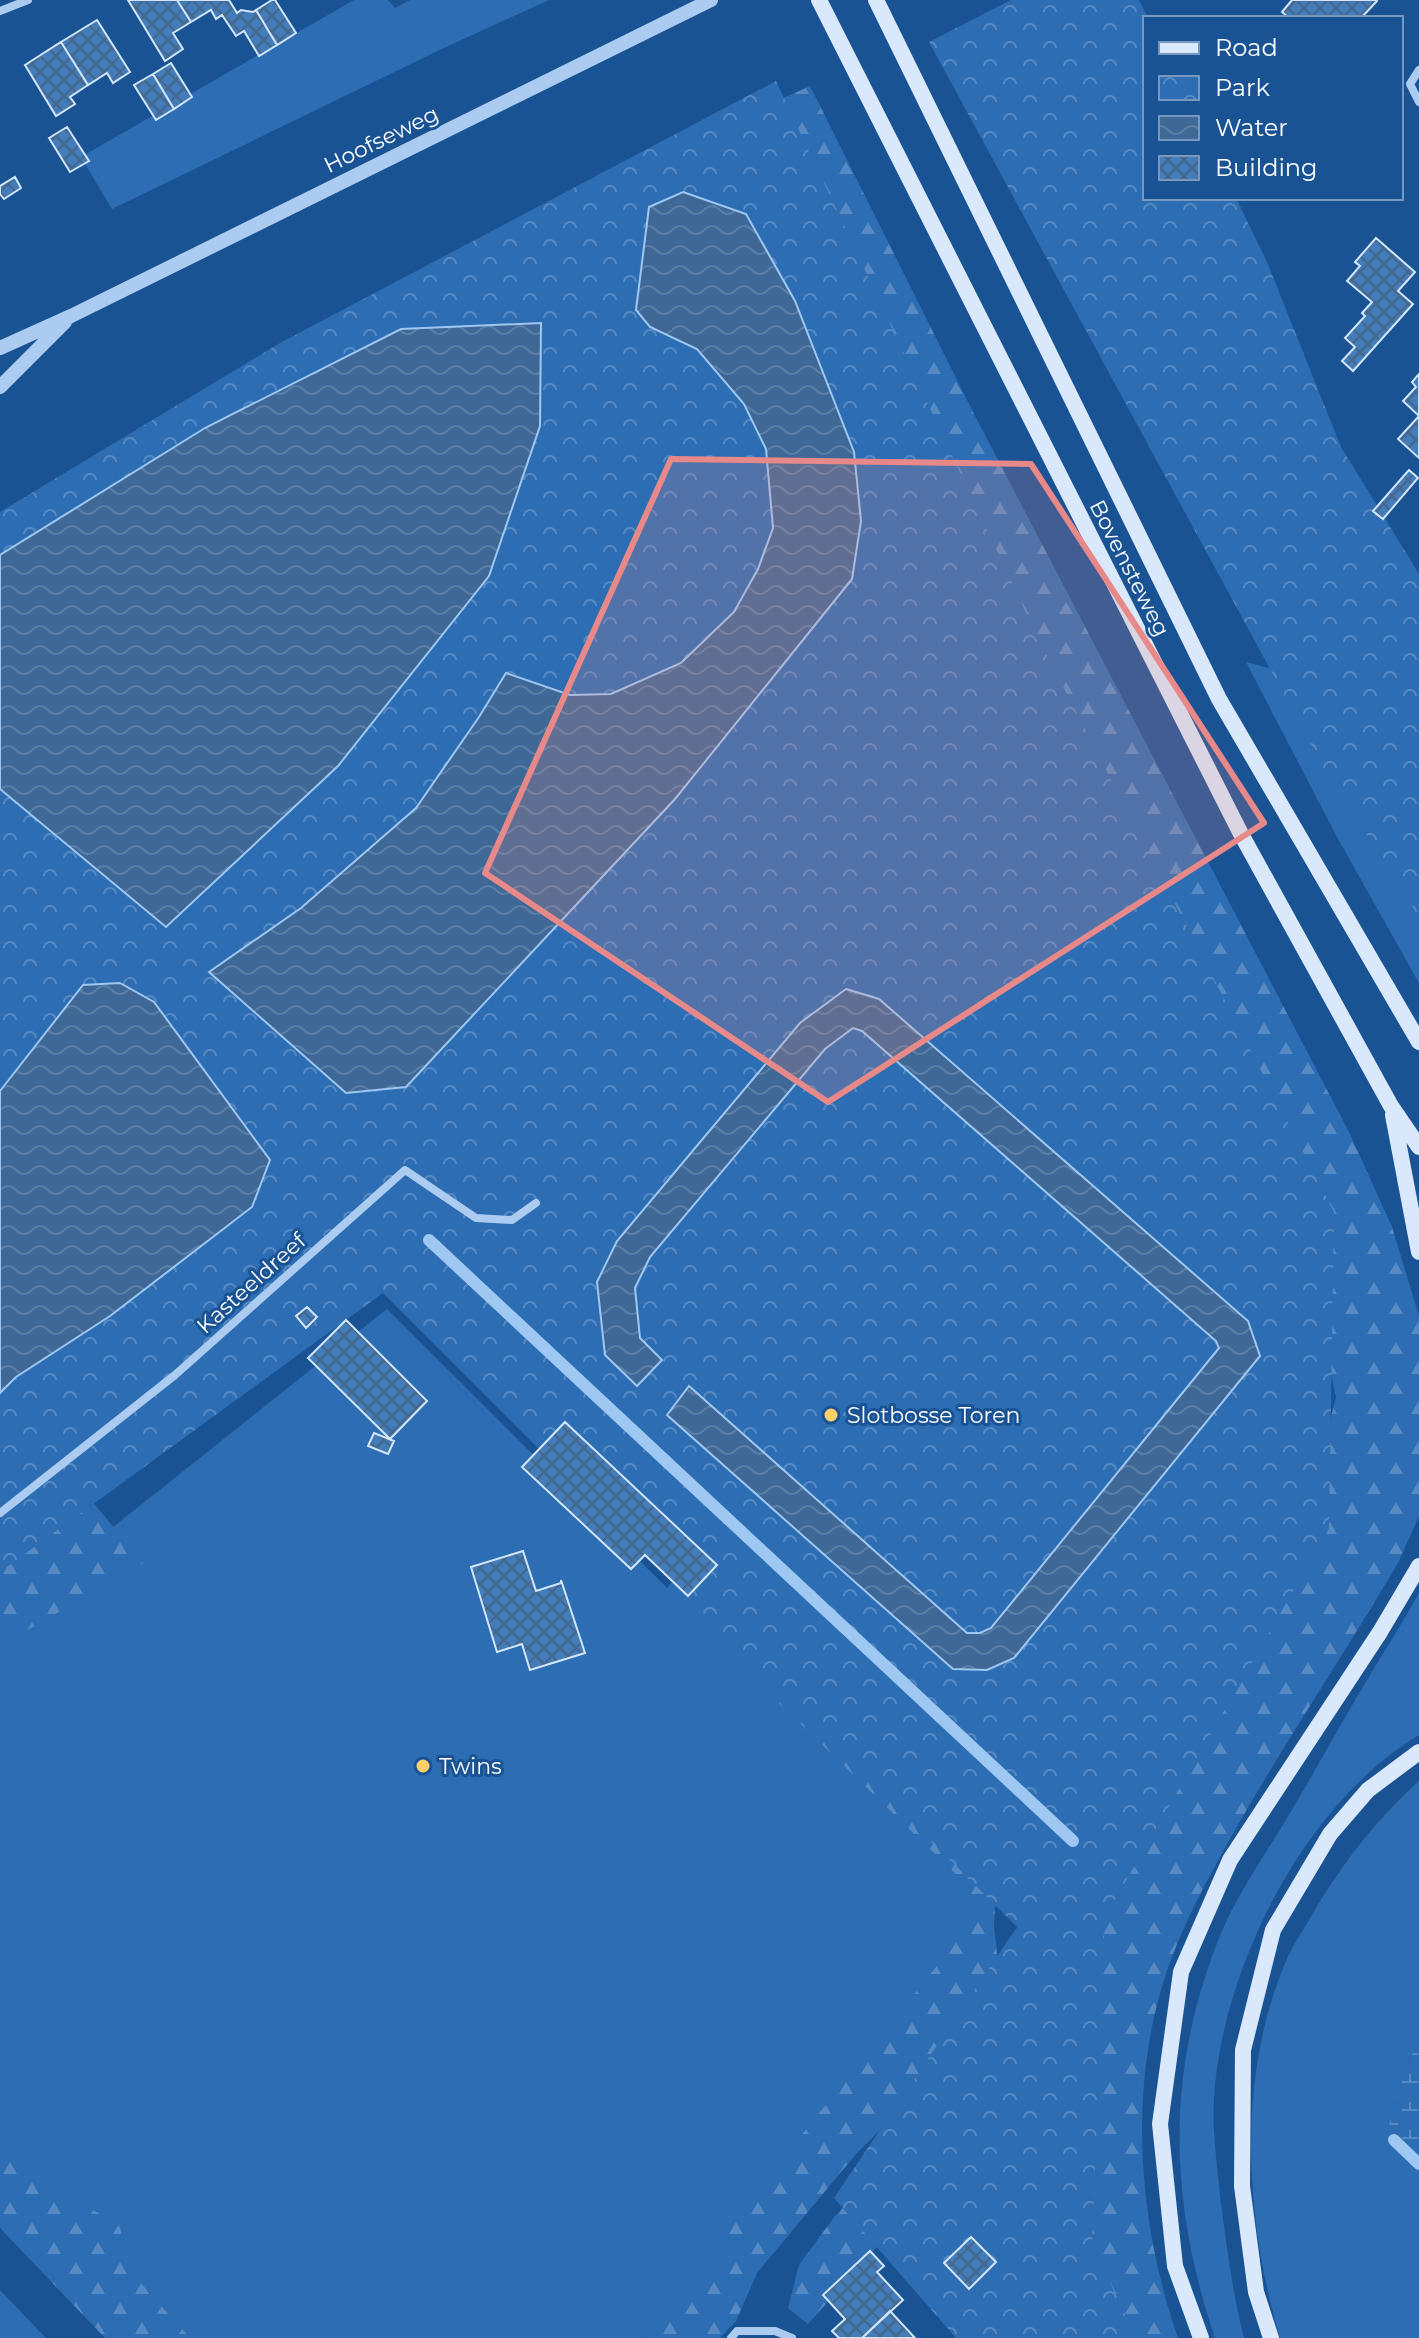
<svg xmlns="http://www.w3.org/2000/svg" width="1419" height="2338" font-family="Montserrat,sans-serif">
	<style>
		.grass { fill: #2d6db3 }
		.forest { fill: url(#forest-firs) }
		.wetland { fill: url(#wetland-marsh) }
		.park { fill: url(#park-crowns) }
		.water { fill: url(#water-waves); stroke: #9ec7f2; stroke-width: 2 }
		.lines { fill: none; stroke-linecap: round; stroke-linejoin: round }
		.stream { stroke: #9ec7f2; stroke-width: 12 }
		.building { fill: url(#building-cross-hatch); stroke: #d2e6fb; stroke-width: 2 }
		.minor { stroke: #abccf0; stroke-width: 8 }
		.tertiary { stroke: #abccf0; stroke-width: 14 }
		.secondary { stroke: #d9e9fb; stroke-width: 16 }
		.marked { fill: #e88989; fill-opacity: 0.2; stroke: #e88989; stroke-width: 6; stroke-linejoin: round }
		.poi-dot { fill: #ffd06a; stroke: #1a5394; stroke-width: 3 }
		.labels { text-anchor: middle; stroke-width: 6; stroke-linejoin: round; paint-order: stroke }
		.street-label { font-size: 22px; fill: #fff; stroke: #1a5394 }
		.poi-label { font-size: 22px; fill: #fff; stroke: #1a5394; text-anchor: start }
	</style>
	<defs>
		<pattern id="forest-firs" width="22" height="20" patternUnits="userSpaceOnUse" patternTransform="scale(2)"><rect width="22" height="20" fill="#2d6db3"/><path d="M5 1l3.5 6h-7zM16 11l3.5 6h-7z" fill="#578ac2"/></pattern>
		<pattern id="wetland-marsh" width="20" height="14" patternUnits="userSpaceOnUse" patternTransform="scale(2)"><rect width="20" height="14" fill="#2d6db3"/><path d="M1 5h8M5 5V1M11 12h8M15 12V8" fill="none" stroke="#578ac2"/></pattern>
		<pattern id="park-crowns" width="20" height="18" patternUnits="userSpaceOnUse" patternTransform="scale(2)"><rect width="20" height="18" fill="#2d6db3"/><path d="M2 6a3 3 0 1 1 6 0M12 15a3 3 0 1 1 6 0" fill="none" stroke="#578ac2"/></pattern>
		<pattern id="water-waves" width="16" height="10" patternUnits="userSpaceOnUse" patternTransform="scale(2)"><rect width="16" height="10" fill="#3f6897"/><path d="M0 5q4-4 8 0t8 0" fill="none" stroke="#5c7fa7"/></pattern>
		<pattern id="building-cross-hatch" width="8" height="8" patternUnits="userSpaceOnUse" patternTransform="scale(2)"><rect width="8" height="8" fill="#427cbb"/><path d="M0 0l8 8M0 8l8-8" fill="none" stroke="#466689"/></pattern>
	</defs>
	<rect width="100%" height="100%" fill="#1a5394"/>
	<path class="grass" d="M354 0H388L395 8 410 0H549L448 46 112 209 81 157Z
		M1246 662 1332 685 1419 837V983L1337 837Z
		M387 1309 667 1588 691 1559 707 1573 682 1604 964 1882 994 1915 718 2243 726 2250 643 2338H159L0 2175V1617Z
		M1419 1593V1735C1305 1803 1222 1967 1214 2098 1212 2130 1217 2163 1220 2195 1226 2243 1232 2290 1244 2338H1215C1170 2204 1165 2079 1216 1946 1232 1902 1260 1863 1284 1823 1309 1782 1332 1739 1357 1697 1377 1662 1400 1628 1419 1593Z
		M1419 1781V2041L1406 2067 1419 2170V2338H1280C1245 2219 1236 2078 1286 1961 1294 1942 1306 1926 1316 1908 1345 1860 1377 1819 1419 1781Z
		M0 2290 42 2334 46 2338H0Z"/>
	<path class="forest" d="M810 86 974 414 1349 1132 1392 1227 1419 1316V1516L1398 1563C1349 1646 1295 1727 1246 1811 1215 1865 1183 1921 1164 1980 1128 2095 1139 2226 1178 2338H999L884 2239 808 2324 788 2308 799 2265 835 2216 919 2129 1325 1442 1336 1397 1325 1346 739 118Z
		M83 1490 143 1563 0 1646V1556Z
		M707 1573 997 1881 994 1926 1003 2007 856 2154 757 2273 736 2321 720 2338H643L725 2250 716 2242 973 1921 964 1882 679 1606Z
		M0 2146 14 2159 120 2227 129 2270 190 2338H105L0 2228Z"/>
	<path class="wetland" d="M1419 2041V2170L1385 2139 1406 2067Z"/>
	<path class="park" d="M1011 0H1139L1148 18H1145V198H1236L1267 262 1341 447 1419 574V917L1324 768 929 42Z
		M776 81 1036 634 1334 1212 1329 1529 1105 1917 1092 2244 1136 2338H956L834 2198 1017 1927 383 1293 0 1572V512L280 343Z"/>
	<path class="water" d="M683 192 746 214 795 301 854 452 861 521 852 579 675 799 406 1087 346 1093 209 972 301 908 416 808 479 717 506 673 570 695 611 694 681 663 734 612 758 569 773 528 766 449 744 404 697 349 650 327 636 310 649 207Z
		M541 323 540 426 489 576 338 766 166 927 0 789V555L205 428 401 329Z
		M120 983 154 1002 270 1160 252 1207 110 1316 16 1377 0 1393V1091L83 985Z
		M846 989 879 999 1248 1321 1260 1356 1014 1658 987 1670 953 1669 667 1415 689 1386 967 1633H980L991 1628 1219 1348 1216 1341 862 1031 853 1028 825 1049 650 1257 635 1288 640 1338 662 1360 637 1386 605 1355 597 1282 617 1241 800 1023Z"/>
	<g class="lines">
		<path class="stream" d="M429 1240 1073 1841
			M1394 2140 1419 2164"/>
	</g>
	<path class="building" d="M128 0H177L191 22 173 33 183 49 165 61Z
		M177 0H229L237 13 241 10 253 12 256 10 277 45 259 56 244 31 236 36 222 15 216 19 211 10 191 22Z
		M272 0H275L296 33 277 45 256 10Z
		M1292 0H1376L1377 1 1361 18H1289L1282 12Z
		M97 20 130 72 113 83 107 73 88 85 61 42Z
		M61 42 88 85 70 97 75 104 56 116 25 65Z
		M171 63 192 97 174 109 153 74Z
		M153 74 174 109 156 120 134 85Z
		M67 127 89 161 70 172 49 138Z
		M15 177 21 188 4 199 0 194V186Z
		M1376 238 1415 272 1398 291 1413 304 1353 371 1342 361 1355 347 1345 338 1365 316 1362 313 1372 302 1347 281 1360 266 1355 262Z
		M1419 374V416L1403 401 1416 387 1412 382Z
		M1419 416V458L1398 439Z
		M1409 470 1418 478 1383 519 1373 511Z
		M307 1307 317 1317 306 1328 296 1316Z
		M346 1320 427 1401 390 1439 308 1358Z
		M565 1422 717 1565 688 1596 645 1555 631 1569 522 1467Z
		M374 1433 394 1441 388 1454 368 1446Z
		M523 1551 536 1591 561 1583V1580L585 1653 530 1670 522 1644 497 1652 471 1567Z
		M971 2237 996 2262 969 2289 944 2263Z
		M870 2251 884 2266 877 2272 903 2300 862 2338H839L832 2331 845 2319 823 2295Z
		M890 2311 915 2338H862Z"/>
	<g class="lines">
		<path class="minor" d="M0 11 28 0
			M1419 70 1410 84 1419 102
			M0 1513 175 1375 405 1170 476 1218 512 1220 536 1203
			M731 2338 737 2331H775L792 2338"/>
		<path class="tertiary" d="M0 348 71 316 711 0
			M0 387 65 322"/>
		<path class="secondary" d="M819 0 1241 834 1391 1106 1419 1147
			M876 0 1219 699 1419 1042
			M1393 1115 1419 1252
			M1201 2338 1175 2266 1160 2124 1181 1972 1230 1860 1380 1632 1419 1566
			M1271 2338 1256 2292 1242 2186 1243 2050 1273 1930 1330 1834 1368 1790 1419 1752"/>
	</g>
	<path class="marked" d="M671 459 1031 464 1264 823 828 1102 485 873Z"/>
	<g class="poi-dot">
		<circle cx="831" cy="1415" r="8"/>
		<circle cx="423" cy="1766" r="8"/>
	</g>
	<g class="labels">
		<g class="street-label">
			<text transform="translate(381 139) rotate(-26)" y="8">Hoofseweg</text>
			<text transform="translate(1130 568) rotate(63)" y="8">Bovensteweg</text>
			<text transform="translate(251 1283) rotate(-42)" y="8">Kasteeldreef</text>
		</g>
		<g class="poi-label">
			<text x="847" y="1423">Slotbosse Toren</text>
			<text x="439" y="1774">Twins</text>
		</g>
	</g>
	<rect x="1143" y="16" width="260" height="184" fill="#1a5394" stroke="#7698bf" stroke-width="2"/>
	<rect x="1159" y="42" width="40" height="12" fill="#d9e9fb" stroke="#7698bf" stroke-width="2"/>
	<text x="1215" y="56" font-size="24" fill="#ffffff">Road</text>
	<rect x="1159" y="76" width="40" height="24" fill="url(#park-crowns)" stroke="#7698bf" stroke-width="2"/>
	<text x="1215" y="96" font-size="24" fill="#ffffff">Park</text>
	<rect x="1159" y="116" width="40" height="24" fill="url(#water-waves)" stroke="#7698bf" stroke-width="2"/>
	<text x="1215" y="136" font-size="24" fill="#ffffff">Water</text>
	<rect x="1159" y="156" width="40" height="24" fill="url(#building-cross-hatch)" stroke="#7698bf" stroke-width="2"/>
	<text x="1215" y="176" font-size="24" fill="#ffffff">Building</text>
</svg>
